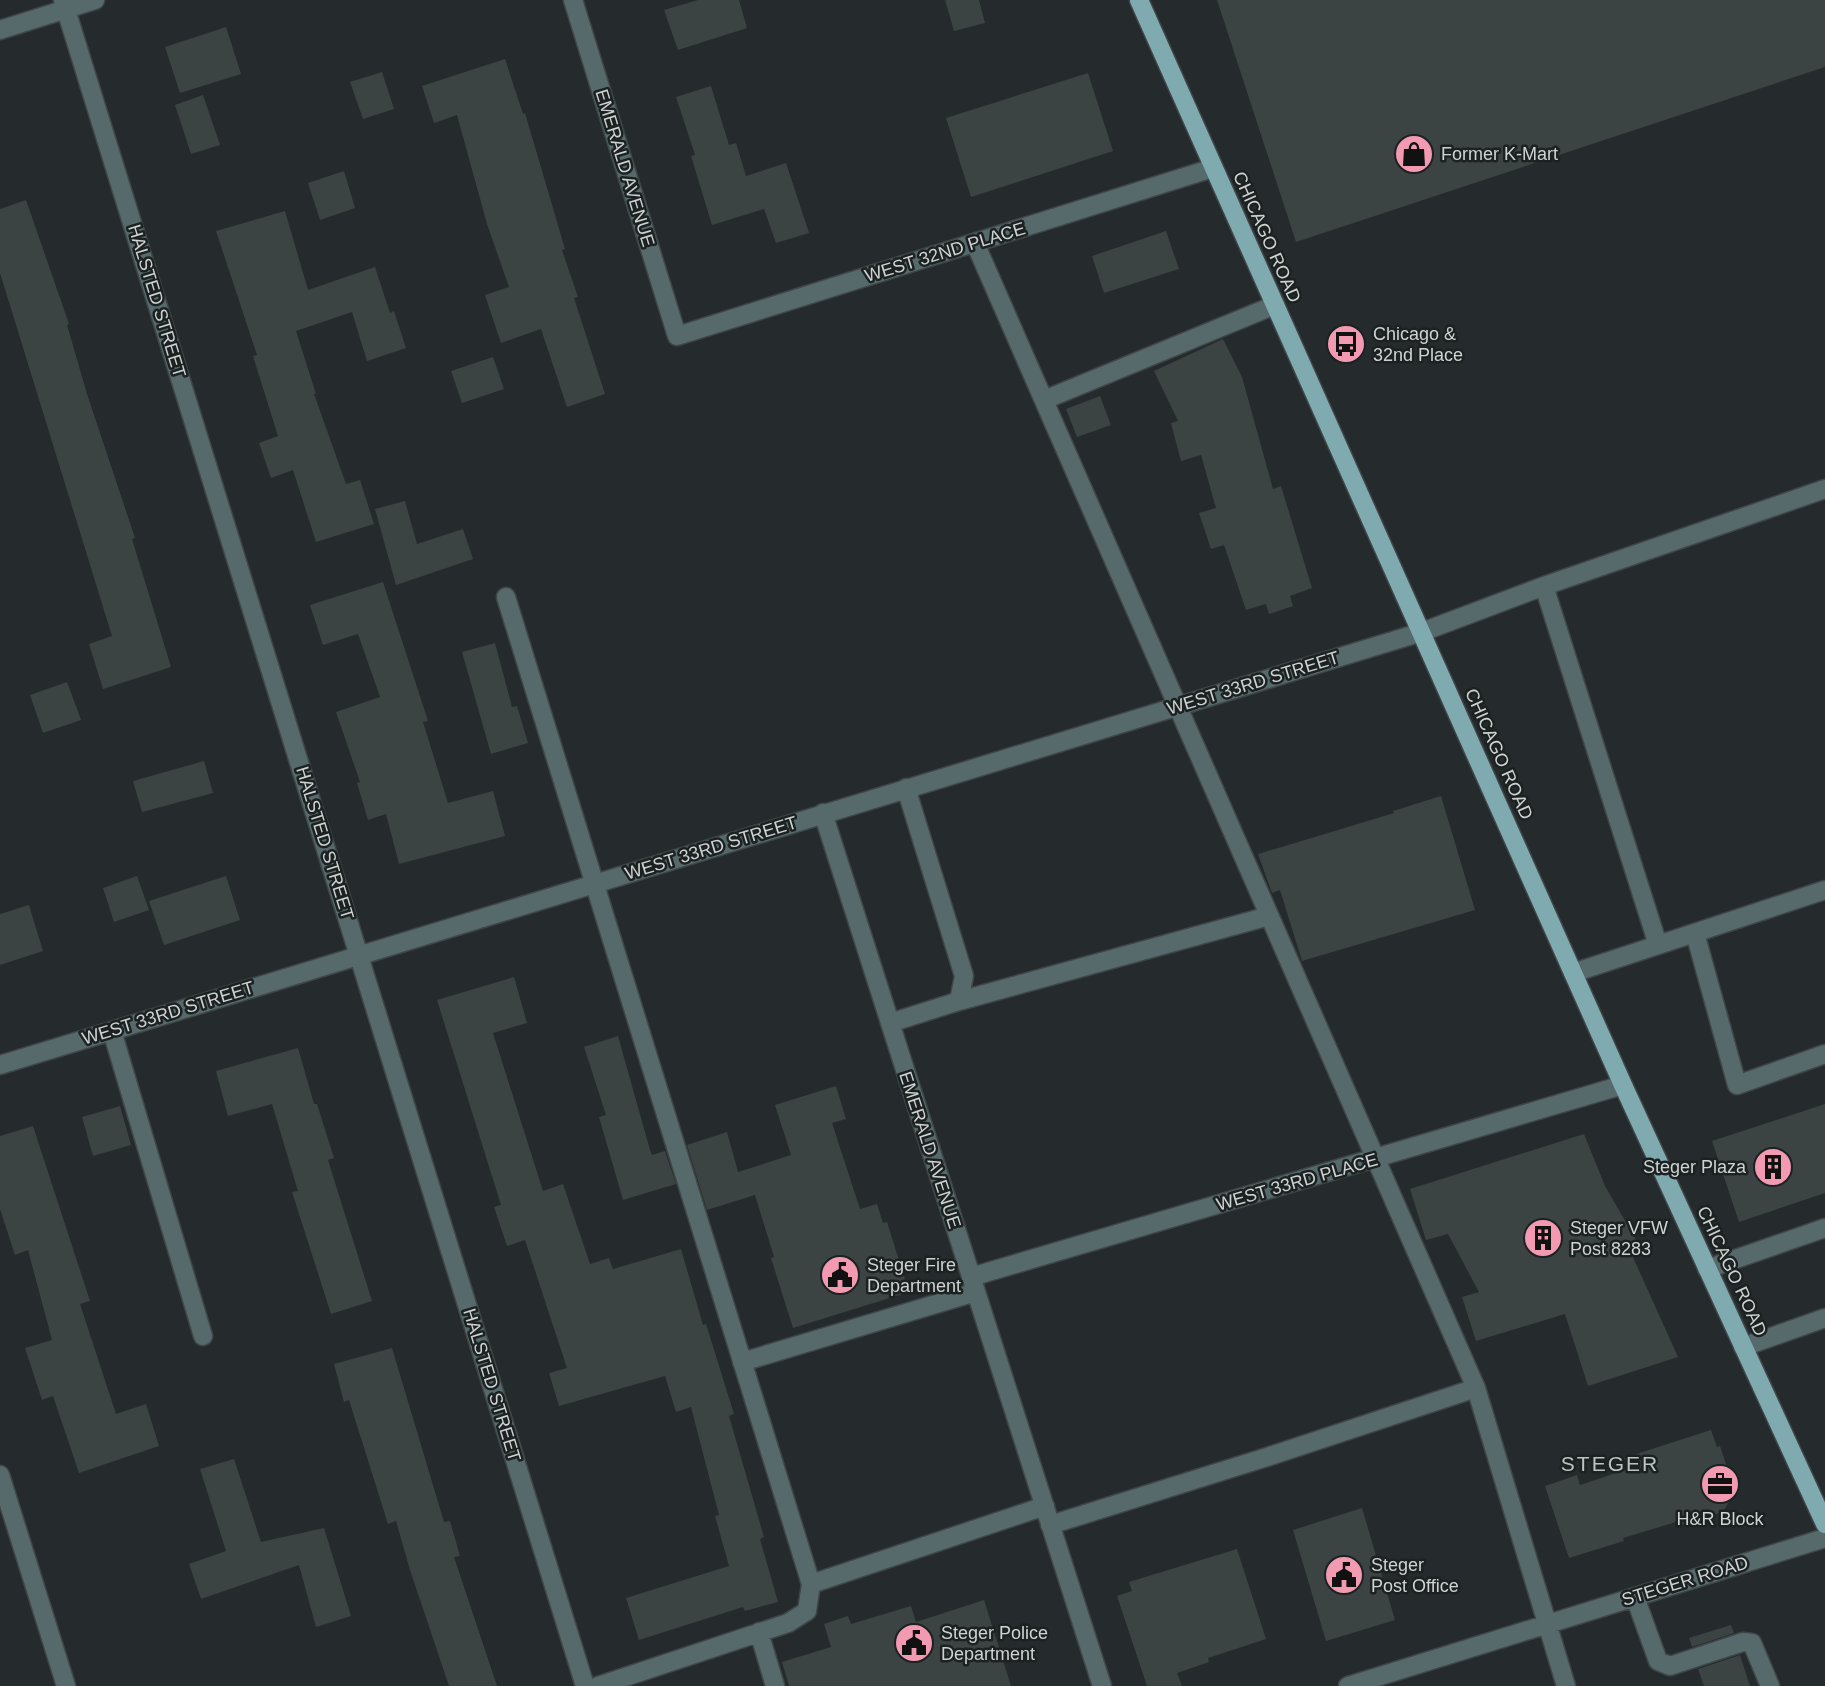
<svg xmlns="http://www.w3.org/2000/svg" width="1825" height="1686" font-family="Helvetica,sans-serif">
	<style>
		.building { fill: #3c4343 }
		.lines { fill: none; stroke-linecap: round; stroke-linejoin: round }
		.minor-casing { stroke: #404647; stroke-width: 21 }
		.major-casing { stroke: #404647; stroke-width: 21 }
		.minor { stroke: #566a6c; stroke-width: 18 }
		.major { stroke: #7faaaf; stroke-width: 18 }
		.labels { text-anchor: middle; stroke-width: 5; stroke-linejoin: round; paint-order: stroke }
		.poi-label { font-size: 18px; fill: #ced2d2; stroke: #1c2122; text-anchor: start }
		.street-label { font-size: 18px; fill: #ced2d2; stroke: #1c2122 }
		.quarter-label { font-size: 21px; letter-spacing: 2px; fill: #bbc3c3; stroke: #1c2122 }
	</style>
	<rect width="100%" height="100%" fill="#252b2c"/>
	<path class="building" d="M698 0H739L747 28 678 50 664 10Z
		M945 0H979L985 23 954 31Z
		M1217 0H1825V67L1296 242Z
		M226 27 241 74 180 93 165 47Z
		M505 59 523 114 525 113 565 249 562 250 578 297 574 298 605 394 567 407 541 329 501 343 485 295 509 287 487 224 457 115 434 123 422 86Z
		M382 72 394 109 363 119 350 82Z
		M1088 73 1113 151 971 197 946 118Z
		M711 86 729 145 736 143 746 176 786 163 809 233 776 243 764 209 712 225 691 156 695 155 676 97Z
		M203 95 220 145 191 154 175 105Z
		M344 171 355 208 320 220 308 183Z
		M26 200 69 324 67 325 87 394 135 538 132 539 171 667 103 689 89 644 112 636 0 273V209Z
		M285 211 308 290 375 267 390 313 394 311 406 348 367 361 352 312 296 331 316 394H314L346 484 360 480 374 524 316 542 293 470 271 478 259 443 278 436 253 356 257 355 216 231Z
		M1166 231 1179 269 1104 293 1092 256Z
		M1223 339 1242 377 1273 489 1281 486 1312 588 1290 596 1293 606 1269 614 1266 604 1246 610 1224 545 1211 549 1199 513 1216 508 1201 455 1181 461 1171 423 1178 421 1154 371Z
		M493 357 504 389 462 403 451 371Z
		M1100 396 1111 425 1077 437 1066 409Z
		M405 501 417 544 463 529 473 559 396 585 375 509Z
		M383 582 428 721 423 722 448 803 493 791 505 836 399 864 386 814 368 820 357 783 360 782 336 712 380 697 358 634 323 645 310 605Z
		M495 643 512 707 517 706 528 743 491 754 462 652Z
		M67 682 81 720 43 733 30 695Z
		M204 761 213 793 142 812 133 781Z
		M1441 796 1475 910 1302 961 1280 890 1272 893 1258 854 1394 813 1393 811Z
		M137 876 149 910 114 922 103 888Z
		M226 876 240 920 164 945 149 901Z
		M29 905 43 951 0 965V914Z
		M514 977 527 1023 493 1033 543 1191 563 1184 590 1264 609 1258 613 1269 681 1249 703 1325 706 1324 734 1414 729 1416 764 1537 760 1539 778 1602 745 1611 743 1607 639 1640 626 1598 729 1566 715 1516 719 1515 691 1407 676 1412 665 1376 559 1406 549 1373 567 1368 525 1240 507 1246 494 1207 501 1205 437 1000Z
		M618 1036 650 1150 652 1155 665 1151 676 1184 623 1200 599 1117 606 1115 584 1047Z
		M298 1048 314 1104H317L334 1158 328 1160 372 1301 331 1314 292 1192 298 1191 272 1104 228 1116 216 1071Z
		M836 1086 846 1119 832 1123 860 1209 877 1204 883 1223 887 1222 909 1292 793 1328 771 1258 774 1257 755 1195 707 1210 687 1145 727 1132 738 1172 791 1155 775 1105Z
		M1825 1104V1193L1739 1222 1712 1141Z
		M120 1106 131 1145 93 1156 82 1117Z
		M33 1126 90 1301 80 1304 116 1414 146 1404 159 1446 79 1473 53 1396 42 1400 25 1348 52 1340 28 1250 15 1255 0 1209V1136Z
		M1584 1134 1605 1186 1638 1243 1628 1246 1678 1357 1588 1386 1565 1314 1476 1341 1462 1297 1479 1292 1448 1234 1426 1240 1410 1189Z
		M392 1348 444 1522 450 1521 460 1556 454 1557 497 1686H449L410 1570 396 1521 388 1524 349 1400 344 1402 334 1364Z
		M1711 1430 1717 1447 1720 1446 1735 1492 1723 1512 1678 1526 1676 1522 1623 1538 1624 1541 1569 1558 1545 1486 1577 1475 1580 1485 1628 1469 1624 1458Z
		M234 1459 261 1542 324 1528 351 1616 316 1627 299 1565 201 1599 189 1564 226 1551 200 1469Z
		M1362 1508 1395 1620 1326 1641 1293 1530Z
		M1237 1549 1266 1639 1208 1658 1209 1662 1177 1673 1182 1686H1147L1117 1596 1132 1591 1129 1582Z
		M984 1600 1011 1686H789L782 1662 831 1647 824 1624 848 1616 851 1624 911 1606 916 1622Z
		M1731 1625 1734 1633 1692 1647 1689 1638Z
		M1740 1655 1750 1686H1704L1698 1669Z"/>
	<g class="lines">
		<defs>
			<path id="minor" d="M63 0 585 1686
				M573 0 677 336 1213 168
				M0 30 95 0
				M975 243 1476 1388 1566 1686
				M1044 400 1275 305
				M1544 586 1658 945
				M506 597 811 1584 807 1611 788 1623 598 1686
				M823 813 1102 1686
				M1695 933 1737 1085 1825 1054
				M1573 973 1825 890
				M959 1001 1269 916
				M890 1023 959 1001 964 976 906 788
				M112 1031 203 1336
				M0 1065 1422 632 1544 586 1825 489
				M1707 1269 1825 1228
				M971 1277 1623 1085
				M1743 1347 1825 1318
				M742 1362 976 1292
				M0 1475 66 1686
				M1050 1525 1267 1457 1476 1388
				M811 1584 1045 1506
				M1635 1597 1658 1661 1670 1666 1743 1642 1752 1643 1770 1686
				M759 1632 775 1686
				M1348 1686 1825 1538"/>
			<path id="major" d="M1139 0 1623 1085 1825 1524"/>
		</defs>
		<use href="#minor" class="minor-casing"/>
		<use href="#major" class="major-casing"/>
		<use href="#minor" class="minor"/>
		<use href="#major" class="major"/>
	</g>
	<defs>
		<symbol id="shop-disc" viewBox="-11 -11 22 22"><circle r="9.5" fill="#f19ab1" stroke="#1c2122"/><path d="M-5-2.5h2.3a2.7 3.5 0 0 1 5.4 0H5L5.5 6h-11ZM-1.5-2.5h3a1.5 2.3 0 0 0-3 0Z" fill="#111"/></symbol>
		<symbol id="bus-disc" viewBox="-11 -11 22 22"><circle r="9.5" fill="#f19ab1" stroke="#1c2122"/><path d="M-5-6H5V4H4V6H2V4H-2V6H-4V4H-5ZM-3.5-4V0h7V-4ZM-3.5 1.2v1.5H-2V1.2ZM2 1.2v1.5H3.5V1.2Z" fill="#111"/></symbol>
		<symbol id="building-disc" viewBox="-11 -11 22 22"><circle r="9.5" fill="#f19ab1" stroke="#1c2122"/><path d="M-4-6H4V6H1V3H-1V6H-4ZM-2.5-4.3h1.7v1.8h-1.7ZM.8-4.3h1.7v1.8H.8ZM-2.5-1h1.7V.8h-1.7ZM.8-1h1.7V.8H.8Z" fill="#111"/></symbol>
		<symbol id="civic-disc" viewBox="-11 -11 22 22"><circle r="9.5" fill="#f19ab1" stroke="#1c2122"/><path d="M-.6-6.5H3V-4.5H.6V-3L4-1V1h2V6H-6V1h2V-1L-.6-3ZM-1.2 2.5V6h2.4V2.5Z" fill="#111"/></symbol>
		<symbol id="office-disc" viewBox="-11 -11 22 22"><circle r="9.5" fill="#f19ab1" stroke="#1c2122"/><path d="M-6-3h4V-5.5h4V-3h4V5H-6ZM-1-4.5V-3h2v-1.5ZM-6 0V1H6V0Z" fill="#111"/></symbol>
	</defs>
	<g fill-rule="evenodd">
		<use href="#shop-disc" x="1392" y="132" width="44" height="44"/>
		<use href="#bus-disc" x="1324" y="322" width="44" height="44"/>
		<use href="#building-disc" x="1751" y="1145" width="44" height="44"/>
		<use href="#building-disc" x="1521" y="1216" width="44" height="44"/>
		<use href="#civic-disc" x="818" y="1253" width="44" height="44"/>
		<use href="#office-disc" x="1698" y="1462" width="44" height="44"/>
		<use href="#civic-disc" x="1322" y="1553" width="44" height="44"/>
		<use href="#civic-disc" x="892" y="1621" width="44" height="44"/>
	</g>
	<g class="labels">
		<g class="poi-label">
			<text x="1441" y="160">Former K-Mart</text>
			<text x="1373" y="340">Chicago &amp;<tspan x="1373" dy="21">32nd Place</tspan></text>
			<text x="1746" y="1173" text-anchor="end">Steger Plaza</text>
			<text x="1570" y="1234">Steger VFW<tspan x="1570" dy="21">Post 8283</tspan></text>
			<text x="867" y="1271">Steger Fire<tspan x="867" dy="21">Department</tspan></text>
			<text x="1720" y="1525" text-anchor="middle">H&amp;R Block</text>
			<text x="1371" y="1571">Steger<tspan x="1371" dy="21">Post Office</tspan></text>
			<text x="941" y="1639">Steger Police<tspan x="941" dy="21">Department</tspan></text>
		</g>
		<g class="street-label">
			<text transform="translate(625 168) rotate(73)" y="6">EMERALD AVENUE</text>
			<text transform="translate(1267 237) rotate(66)" y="6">CHICAGO ROAD</text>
			<text transform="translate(945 252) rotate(-17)" y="6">WEST 32ND PLACE</text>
			<text transform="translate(157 301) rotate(73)" y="6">HALSTED STREET</text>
			<text transform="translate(1253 683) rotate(-17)" y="6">WEST 33RD STREET</text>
			<text transform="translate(1499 754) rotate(66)" y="6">CHICAGO ROAD</text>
			<text transform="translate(325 843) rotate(73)" y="6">HALSTED STREET</text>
			<text transform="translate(711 848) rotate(-17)" y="6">WEST 33RD STREET</text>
			<text transform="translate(168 1013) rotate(-17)" y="6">WEST 33RD STREET</text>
			<text transform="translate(930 1150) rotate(72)" y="6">EMERALD AVENUE</text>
			<text transform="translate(1297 1182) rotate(-16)" y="6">WEST 33RD PLACE</text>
			<text transform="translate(1732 1271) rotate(65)" y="6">CHICAGO ROAD</text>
			<text transform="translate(492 1385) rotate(73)" y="6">HALSTED STREET</text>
			<text transform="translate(1685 1581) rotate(-17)" y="6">STEGER ROAD</text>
		</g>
		<g class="quarter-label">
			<text x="1610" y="1471">STEGER</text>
		</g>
	</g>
</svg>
